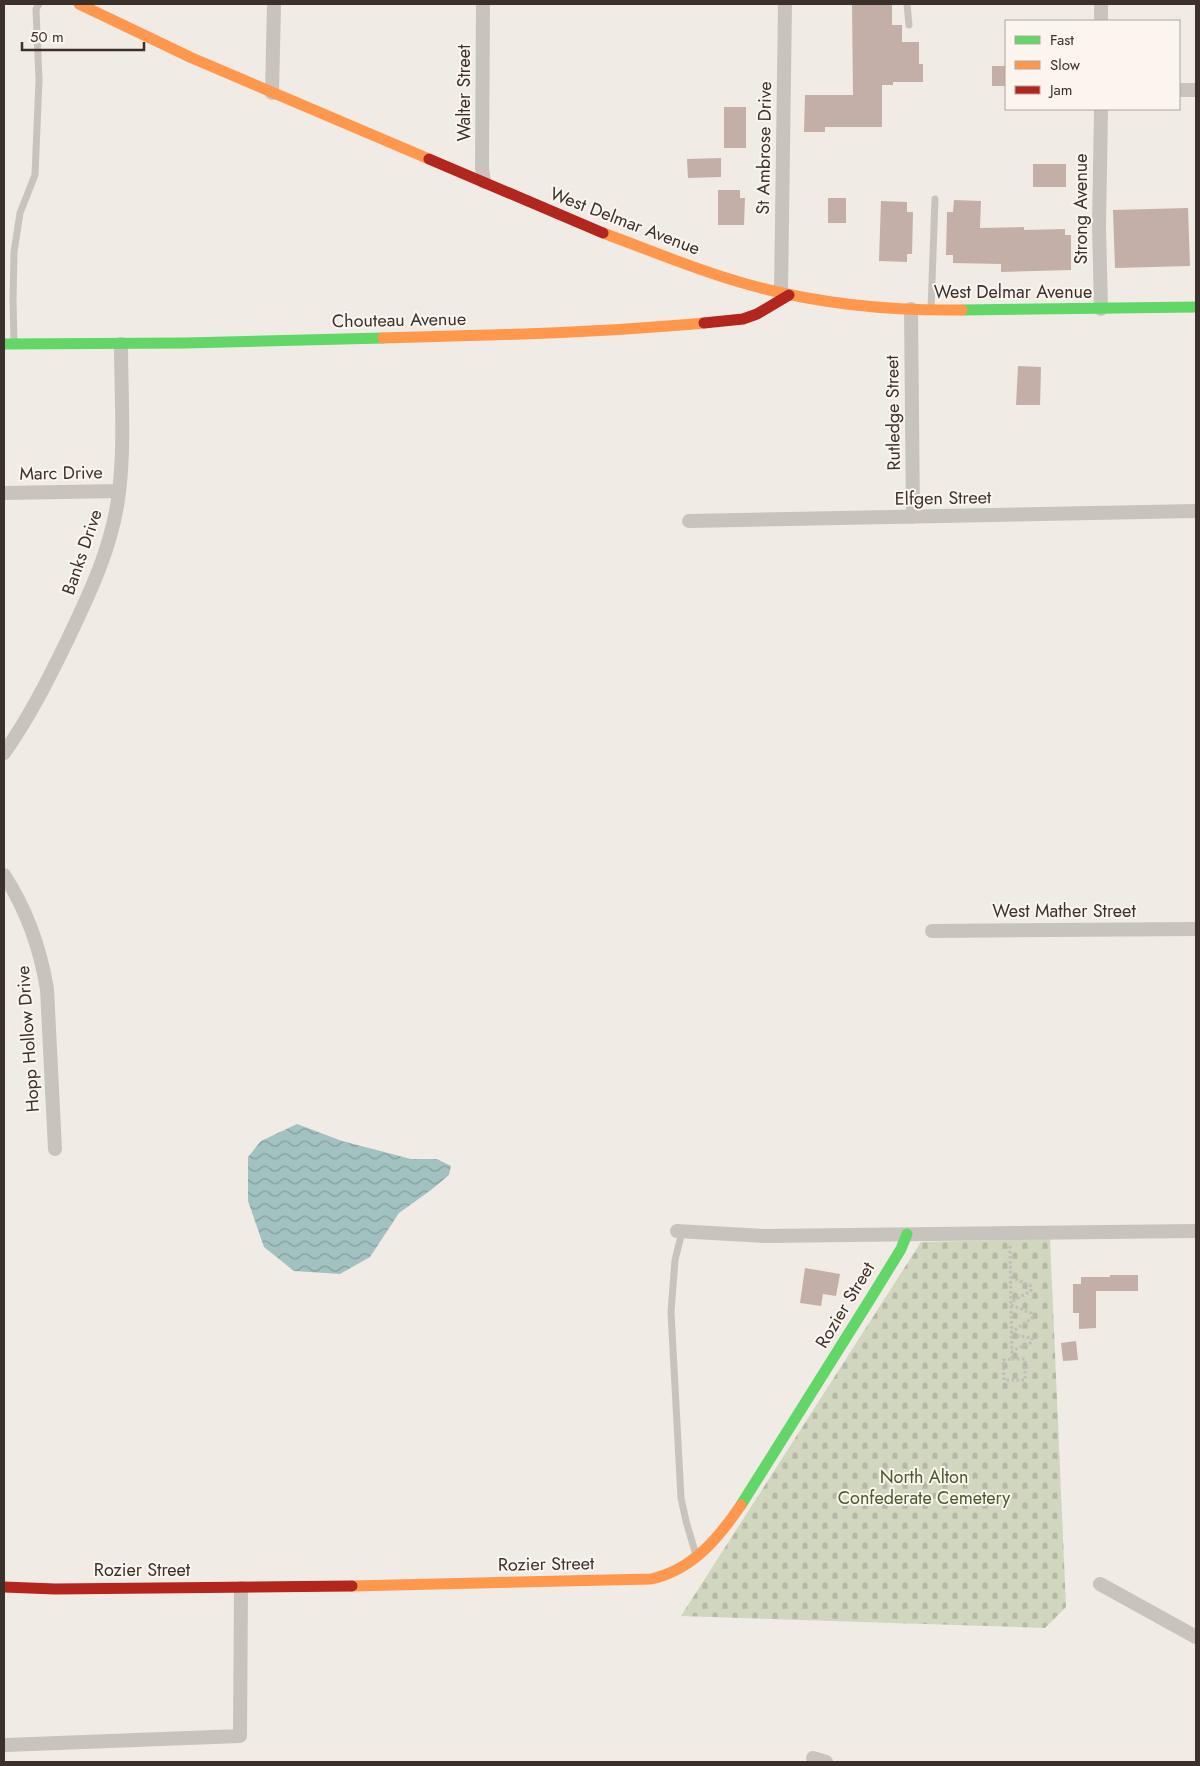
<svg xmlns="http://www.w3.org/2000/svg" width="1200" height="1766" font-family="Jost,sans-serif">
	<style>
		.cemetery { fill: url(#cemetery-stones) }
		.water { fill: url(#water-waves) }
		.building { fill: #c3afa7 }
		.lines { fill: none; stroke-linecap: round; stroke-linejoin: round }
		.path { stroke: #c2bbb6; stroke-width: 3; stroke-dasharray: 2.5 2.5; stroke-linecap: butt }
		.lane { stroke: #c9c3be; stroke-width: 7 }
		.street { stroke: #c9c3be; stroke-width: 14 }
		.fast { stroke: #63d668; stroke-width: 11 }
		.slow { stroke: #ff974d; stroke-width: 11 }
		.jam { stroke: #b3261e; stroke-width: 11 }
		.labels { text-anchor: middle; stroke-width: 4; stroke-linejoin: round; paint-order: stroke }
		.street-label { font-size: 18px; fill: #3b302b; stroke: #fbf5ee }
		.park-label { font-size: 18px; fill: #4a5a2e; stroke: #fbf5ee }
	</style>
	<defs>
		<pattern id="cemetery-stones" width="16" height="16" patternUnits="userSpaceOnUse" patternTransform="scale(1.25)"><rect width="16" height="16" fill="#d1d6bf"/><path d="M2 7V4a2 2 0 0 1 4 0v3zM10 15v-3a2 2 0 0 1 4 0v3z" fill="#b4b8a4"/></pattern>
		<pattern id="water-waves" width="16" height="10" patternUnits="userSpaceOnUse" patternTransform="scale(1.25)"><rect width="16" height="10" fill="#a1c2c1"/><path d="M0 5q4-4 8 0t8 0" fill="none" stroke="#849e9d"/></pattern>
	</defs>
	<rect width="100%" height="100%" fill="#f0ebe5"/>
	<path class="cemetery" d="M1050 1239 1066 1607 1045 1628 681 1616 921 1242Z"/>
	<path class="water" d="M297 1124 342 1141 411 1159H437L451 1166 449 1175 431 1190 399 1213 370 1257 340 1274 294 1271 264 1247 248 1201V1157L261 1141Z"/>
	<path class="building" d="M852 4H892V25H902V42H919V64H923V82H893V85H882V127H825V132H804L805 95H853Z
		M992 66H1006V86H992Z
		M724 107H746V148H724Z
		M721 158V177L688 178 687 159Z
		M1033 164H1066V187H1033Z
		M718 190H740V198H745L744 225H718Z
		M828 198H846V223H828Z
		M954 200 981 201 980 228 1024 227V230L1065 229V235H1071V270L1001 272V264L953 263V255H946L947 212H953Z
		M881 201 907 202V212H913L912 254H907V262L879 261Z
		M1188 208 1190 266 1115 268 1113 210Z
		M1018 366 1041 367 1040 405H1016Z
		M805 1268 840 1274 836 1296 823 1294 821 1306 800 1303Z
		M1110 1275H1138V1291H1096V1328L1079 1329V1313H1073V1284H1081V1277H1110Z
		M1076 1341 1078 1360 1063 1361 1061 1343Z"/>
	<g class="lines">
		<path class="path" d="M1010 1246 1012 1359
			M1011 1277 1031 1286V1291L1011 1302
			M1011 1305 1031 1313 1032 1318 1012 1332
			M1012 1335 1032 1338V1342L1012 1351
			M1012 1359H1025V1380H1004L1003 1360Z"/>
		<path class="lane" d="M907 4 909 25
			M931 309 935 199
			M14 342 13 299 14 252 20 213 35 175 39 80 36 9 39 4
			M682 1232 675 1260 671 1312 681 1498 686 1521 696 1555"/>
		<path class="street" d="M483 4 482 168 484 182
			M1101 4V21
			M1179 90H1196
			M272 93 274 4
			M1101 109 1099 226 1101 309
			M781 293 785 4
			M911 309 913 517
			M4 493 119 491
			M689 521 1196 511
			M4 753C29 718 48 680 67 641 90 593 113 545 119 492 125 443 121 393 121 344
			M4 875C27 910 40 947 47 989L55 1149
			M932 931 1196 929
			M677 1231 766 1236 1196 1231
			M1100 1584 1196 1637
			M6 1745 240 1736 241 1588
			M813 1758 826 1762"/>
		<path class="fast" d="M962 310 1196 307
			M4 344 186 343 383 338
			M741 1505 869 1301 901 1249 907 1234"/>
		<path class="slow" d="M79 4 192 58 429 159
			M603 233C647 249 691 268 736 281 809 303 886 311 962 310
			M383 338C490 335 597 333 704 323
			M352 1586 651 1579C692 1570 718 1539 741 1505"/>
		<path class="jam" d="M429 159 603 233
			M704 323 743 319 757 314 789 295
			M4 1587 55 1589 352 1586"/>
	</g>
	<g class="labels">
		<g class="street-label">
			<text transform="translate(464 93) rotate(-90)" y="6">Walter Street</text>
			<text transform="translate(764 148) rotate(-89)" y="6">St Ambrose Drive</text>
			<text transform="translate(1081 209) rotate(-90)" y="6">Strong Avenue</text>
			<text transform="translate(625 221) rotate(21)" y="6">West Delmar Avenue</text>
			<text x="1013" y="298">West Delmar Avenue</text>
			<text transform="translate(399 320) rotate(-1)" y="6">Chouteau Avenue</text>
			<text transform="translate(893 413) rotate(-91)" y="6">Rutledge Street</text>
			<text transform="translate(61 473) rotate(-1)" y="6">Marc Drive</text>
			<text transform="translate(943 498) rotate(-1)" y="6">Elfgen Street</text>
			<text transform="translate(82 552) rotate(-71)" y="6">Banks Drive</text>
			<text x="1064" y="917">West Mather Street</text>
			<text transform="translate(28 1039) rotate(-94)" y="6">Hopp Hollow Drive</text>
			<text transform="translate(845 1305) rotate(-59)" y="6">Rozier Street</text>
			<text transform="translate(546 1564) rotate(-1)" y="6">Rozier Street</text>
			<text x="142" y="1576">Rozier Street</text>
		</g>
		<g class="park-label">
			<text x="924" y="1483">North Alton<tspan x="924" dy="21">Confederate Cemetery</tspan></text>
		</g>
	</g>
	<rect width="1200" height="1766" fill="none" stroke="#3b302b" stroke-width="10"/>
	<rect x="1005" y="20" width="175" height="90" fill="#fbf5ee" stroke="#aea6a0"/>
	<rect x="1015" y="36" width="25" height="8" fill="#63d668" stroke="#aea6a0"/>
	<text x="1050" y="45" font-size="15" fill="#3b302b">Fast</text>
	<rect x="1015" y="61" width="25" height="8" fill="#ff974d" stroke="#aea6a0"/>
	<text x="1050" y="70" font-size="15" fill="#3b302b">Slow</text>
	<rect x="1015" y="86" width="25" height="8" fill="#b3261e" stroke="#aea6a0"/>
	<text x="1050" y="95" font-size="15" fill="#3b302b">Jam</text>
	<path d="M22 42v8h122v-8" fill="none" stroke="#3b302b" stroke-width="2.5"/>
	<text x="30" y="42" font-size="15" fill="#3b302b" stroke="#fbf5ee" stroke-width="4" paint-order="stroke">50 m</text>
</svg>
